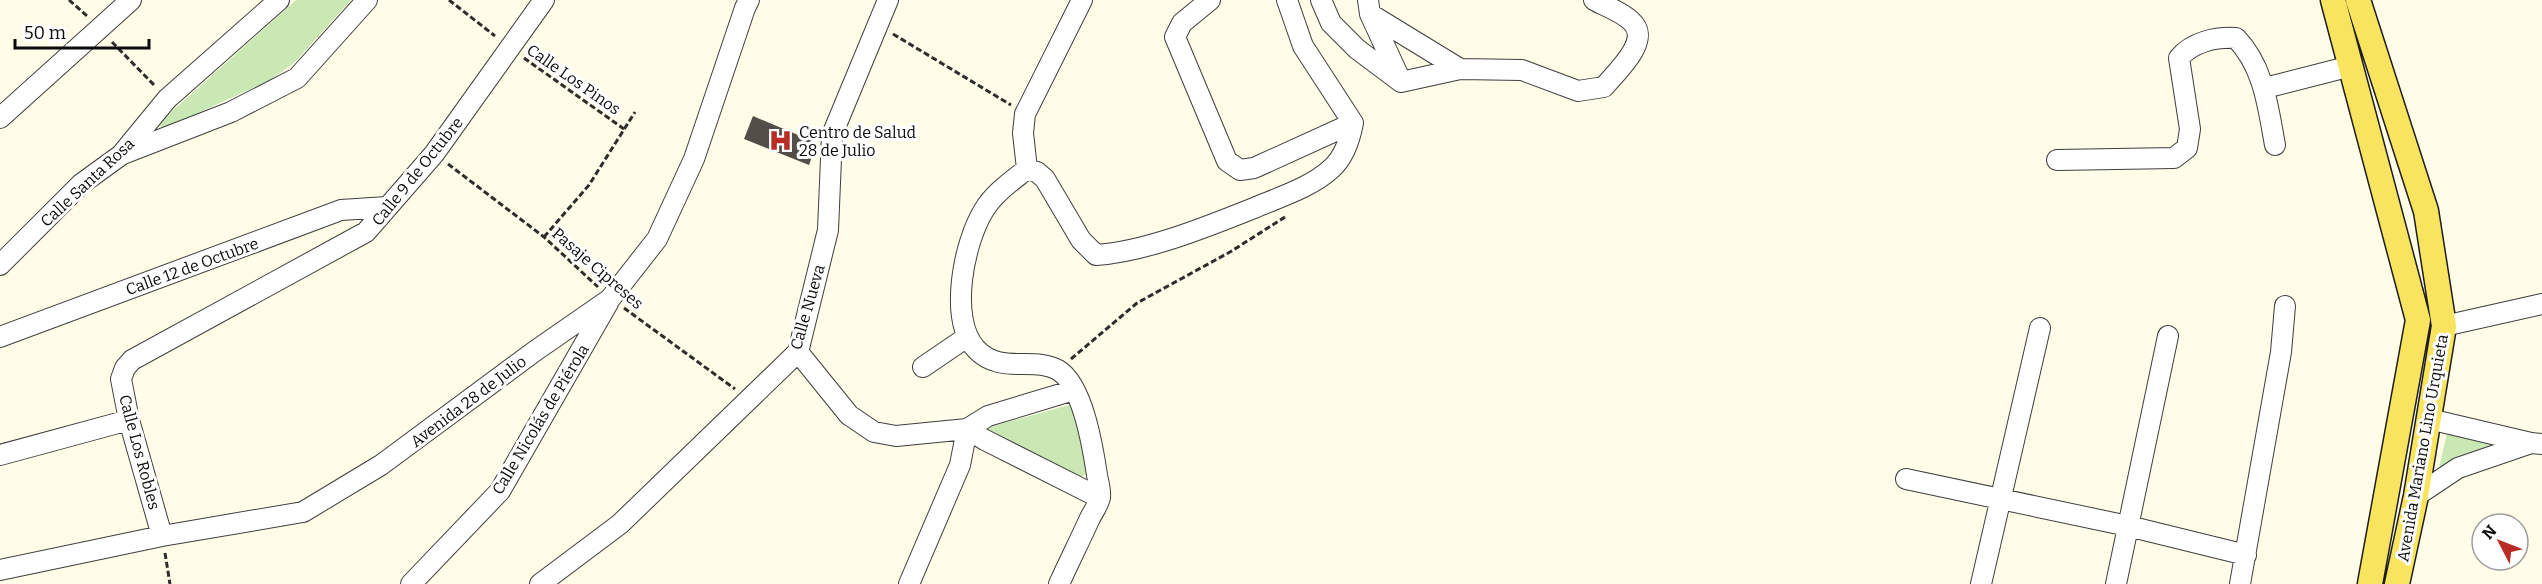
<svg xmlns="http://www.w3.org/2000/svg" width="2542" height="584" font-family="Bitter,serif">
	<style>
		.green { fill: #c9e8b3 }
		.building { fill: #534d47 }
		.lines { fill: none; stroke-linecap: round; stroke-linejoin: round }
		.minor-casing { stroke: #3e3e3e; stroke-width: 22 }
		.major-casing { stroke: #1c1c1c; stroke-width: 27 }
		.path { stroke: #2d2d2d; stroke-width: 3; stroke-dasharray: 6 3; stroke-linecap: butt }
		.minor { stroke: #fff; stroke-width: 20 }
		.major { stroke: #f9e45f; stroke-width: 24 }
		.labels { text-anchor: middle; stroke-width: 6; stroke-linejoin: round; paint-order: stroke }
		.street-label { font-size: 16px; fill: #0b0b0b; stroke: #fff }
		.poi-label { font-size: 16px; fill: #0b0b0b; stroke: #fff; text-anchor: start }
	</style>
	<rect width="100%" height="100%" fill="#fffde8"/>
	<path class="green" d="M296 0H351L295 62 270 80 163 129 159 123Z
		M1069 405 1076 409 1088 473 1081 477 990 433V427Z
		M2450 419 2527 440 2433 495Z"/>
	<path class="building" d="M753 116 817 143 809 165 744 139Z"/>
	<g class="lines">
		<defs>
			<path id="minor" d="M1210 0 1182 23 1175 37 1227 161 1240 170 1254 168 1353 123
				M1321 0 1331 23 1357 49 1401 82 1460 69 1522 70 1578 91 1604 87C1616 72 1653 40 1631 21 1622 12 1605 6 1594 0
				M1368 0 1370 14 1400 79
				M1370 14 1460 69
				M2265 88 2351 66
				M0 118 131 0
				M123 154 231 112 297 78 367 0
				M2057 160 2174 158 2187 148 2190 129 2179 58C2192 42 2215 37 2236 38 2264 67 2268 107 2275 145
				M1027 169 1023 133 1025 114 1082 0
				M0 265 81 184 121 155 167 99 279 0
				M2444 326 2542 304
				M0 337 341 210 387 207
				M798 352 849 415 874 432 896 436 967 429 988 416 1074 390
				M923 367 967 337
				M2429 419 2531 443
				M0 455 129 420
				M1906 479 2128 526 2246 555
				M2416 496 2458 468 2531 443 2542 444
				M162 536 129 420 121 379 125 368 132 360 366 232 434 154 544 0
				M0 570 162 536 303 512 381 465 535 351 610 299 657 239 694 159 745 8 749 0
				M411 584 500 491 608 303
				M540 584 620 524 798 352 828 230 832 135 888 0
				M909 584 960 465 967 429 985 440 1100 498
				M1059 584C1069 562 1080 540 1090 518 1093 512 1099 504 1100 497 1101 491 1098 481 1097 475 1093 448 1083 385 1058 370 1034 356 1000 375 976 349 948 319 964 242 984 210 994 193 1012 181 1027 169L1037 172 1045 179 1081 240 1096 255C1145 252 1209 226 1254 208 1280 197 1312 187 1332 168 1345 156 1350 139 1353 123L1303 46 1287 0
				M1981 584 2040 328
				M2116 584 2168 336
				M2240 584 2281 352 2285 306"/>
			<path id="major" d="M2333 0 2418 320 2370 584
				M2358 0 2426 211 2444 326 2416 496 2397 584"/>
		</defs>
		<use href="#minor" class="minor-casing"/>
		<use href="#major" class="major-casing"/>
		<path class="path" d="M69 0 87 16
			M449 0 495 36
			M893 34 1011 105
			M112 42 156 87
			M524 58 624 129
			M448 164 544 237 598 287
			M544 237 589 185 635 112
			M624 308 735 389
			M1071 359 1137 303 1230 252 1285 217
			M165 553 170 584"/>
		<use href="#minor" class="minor"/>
		<use href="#major" class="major"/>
	</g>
	<defs>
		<symbol id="hospital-bare" viewBox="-9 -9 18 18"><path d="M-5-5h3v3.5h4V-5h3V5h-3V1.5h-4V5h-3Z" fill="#b92d24" stroke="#fff" stroke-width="2.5" paint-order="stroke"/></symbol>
	</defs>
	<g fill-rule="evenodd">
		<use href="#hospital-bare" x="764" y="124" width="33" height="33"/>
	</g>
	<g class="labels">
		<g class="street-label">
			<text transform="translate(574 79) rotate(35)" y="6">Calle Los Pinos</text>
			<text transform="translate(417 171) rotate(-51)" y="6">Calle 9 de Octubre</text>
			<text transform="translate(87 182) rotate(-43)" y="6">Calle Santa Rosa</text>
			<text transform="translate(192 266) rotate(-20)" y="6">Calle 12 de Octubre</text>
			<text transform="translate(598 268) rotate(41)" y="6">Pasaje Cipreses</text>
			<text transform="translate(807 307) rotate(-74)" y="6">Calle Nueva</text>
			<text transform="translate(468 401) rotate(-37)" y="6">Avenida 28 de Julio</text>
			<text transform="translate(540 419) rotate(-59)" y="6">Calle Nicolás de Piérola</text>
			<text transform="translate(2422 448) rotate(-80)" y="6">Avenida Mariano Lino Urquieta</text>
			<text transform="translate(140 452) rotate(75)" y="6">Calle Los Robles</text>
		</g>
		<g class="poi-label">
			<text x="799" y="138">Centro de Salud<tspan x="799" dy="18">28 de Julio</tspan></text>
		</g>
	</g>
	<g transform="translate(2500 542) rotate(312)"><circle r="28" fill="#ffffff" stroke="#9d9d9d" stroke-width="1.5"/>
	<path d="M0-4.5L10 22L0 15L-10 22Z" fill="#b92d24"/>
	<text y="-9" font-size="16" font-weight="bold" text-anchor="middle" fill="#0b0b0b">N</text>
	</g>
	<path d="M15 39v9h134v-9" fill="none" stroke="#0b0b0b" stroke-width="3"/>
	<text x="24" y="39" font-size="18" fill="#0b0b0b" stroke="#ffffff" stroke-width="4.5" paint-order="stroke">50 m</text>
</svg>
